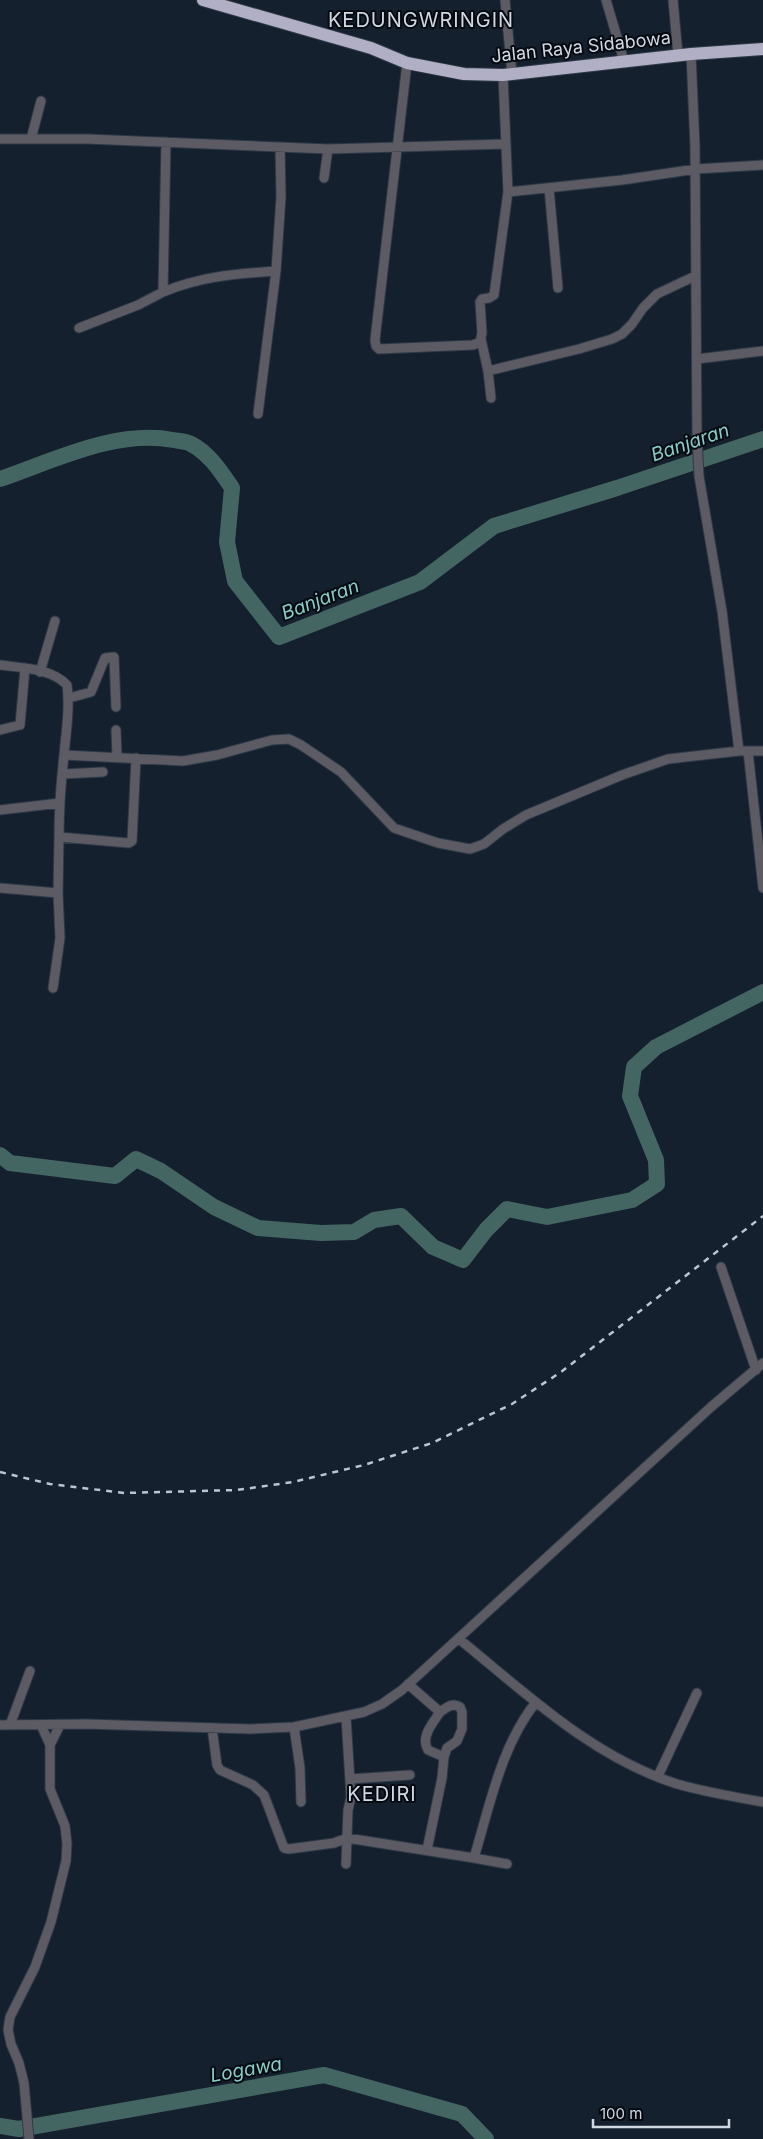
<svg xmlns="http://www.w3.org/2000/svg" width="763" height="2139" font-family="Inter,sans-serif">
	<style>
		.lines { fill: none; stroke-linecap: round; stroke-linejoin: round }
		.river { stroke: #436662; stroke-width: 16 }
		.minor-casing { stroke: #2f3a48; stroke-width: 11 }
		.highway-casing { stroke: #2f3a48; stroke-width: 14 }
		.minor { stroke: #5c5b64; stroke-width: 9 }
		.highway { stroke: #b1afc6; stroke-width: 12 }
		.rail { stroke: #bdc5d0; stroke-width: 2.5; stroke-dasharray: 6 6; stroke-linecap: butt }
		.labels { text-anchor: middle; stroke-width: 4; stroke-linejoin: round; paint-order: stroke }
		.street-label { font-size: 18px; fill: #d0d8e2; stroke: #050a10 }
		.water-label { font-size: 19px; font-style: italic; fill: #88cdc7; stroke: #050a10 }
		.quarter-label { font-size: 20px; letter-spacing: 1px; fill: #d0d8e2; stroke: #050a10 }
	</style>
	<rect width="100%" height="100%" fill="#15202f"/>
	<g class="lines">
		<path class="river" d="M0 479C53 461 116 429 173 440 178 441 186 441 191 444 209 453 221 472 232 488L227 542 235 581 279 637 420 582 494 526 617 488 763 439
			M0 1155 10 1163 115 1176 136 1159 161 1171 214 1207 258 1228 321 1233 354 1232 374 1220 401 1216 433 1247 463 1260 486 1230 507 1209 547 1217 632 1200 657 1184 656 1160 630 1096 634 1067 656 1047 763 992
			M0 2126 19 2129 324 2075 462 2114 486 2139"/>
		<defs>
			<path id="minor" d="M505 0 512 74
				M606 0 624 61
				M673 0 678 55
				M691 54 695 147 697 436 699 476 722 611 739 751
				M407 63 375 340 376 346 379 349 473 345 480 342 482 333 480 302 482 299 489 298 494 295 508 192
				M503 75 508 192 622 180 696 169 763 165
				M0 139H88L328 149 506 144
				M31 139 41 101
				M324 178 328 149
				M549 188 558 288
				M163 292C202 276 235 274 276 271L281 197 280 147
				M79 328 138 305 163 292 166 142
				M481 339 488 371 491 398
				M697 359 763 351
				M488 371 579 349 612 339 622 334 632 324 643 308 657 294 695 276
				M258 414 276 271
				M0 665C22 668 51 668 67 685 70 709 66 732 64 755 61 782 59 810 59 837L129 843 132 841 136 758
				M40 672 55 621
				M69 698 91 692 105 658 114 657 116 707
				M0 730 20 725 25 668
				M116 730 117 757
				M748 751 763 888
				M64 755 183 761 217 755 272 740 289 739 301 745 341 772 394 828 438 843 470 849 484 844 503 829 526 815 622 775 668 759 739 751H763
				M63 774 103 772
				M0 810 60 803
				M0 888 58 893
				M53 988 60 938 58 893 59 837
				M721 1267 756 1370
				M459 1639C527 1694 592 1757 677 1784 705 1792 734 1797 763 1802
				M408 1684 440 1712C433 1723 420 1737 428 1750L444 1757 442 1778 427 1850
				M440 1712C446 1708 452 1702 460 1707L462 1712V1729L457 1741 447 1748 444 1757
				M0 1725 86 1724 250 1729 294 1727 364 1712 382 1704 402 1690 711 1407 763 1363
				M10 1725 30 1671
				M294 1727 300 1768 301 1802
				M212 1728 217 1765 220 1770 253 1785 264 1795 284 1848 289 1849 334 1843 347 1838 474 1858C490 1805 501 1746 536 1702
				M50 1745 60 1725
				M658 1776 697 1693
				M350 1779 410 1775
				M474 1858 507 1864
				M346 1864 348 1810 351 1797 346 1717
				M29 2139 24 2083 19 2063 11 2044 8 2030 10 2017 35 1967 51 1922 66 1861 67 1844 65 1826 50 1789V1745L41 1725"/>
			<path id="highway" d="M203 0 371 48 407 63 464 74 503 75 691 54 763 49"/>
		</defs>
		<use href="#minor" class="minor-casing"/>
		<use href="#highway" class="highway-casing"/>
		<use href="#minor" class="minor"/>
		<use href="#highway" class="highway"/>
		<path class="rail" d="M0 1472 50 1484 124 1493 237 1490 293 1482 364 1465 432 1443 512 1404 561 1372 763 1216"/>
	</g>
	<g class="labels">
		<g class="street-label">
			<text transform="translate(581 47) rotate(-6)" y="6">Jalan Raya Sidabowa</text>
		</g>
		<g class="water-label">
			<text transform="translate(690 442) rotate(-19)" y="7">Banjaran</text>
			<text transform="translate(320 599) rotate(-21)" y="7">Banjaran</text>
			<text transform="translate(246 2069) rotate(-10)" y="7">Logawa</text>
		</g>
		<g class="quarter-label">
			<text x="421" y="27">KEDUNGWRINGIN</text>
			<text x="382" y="1801">KEDIRI</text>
		</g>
	</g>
	<path d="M593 2119v8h136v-8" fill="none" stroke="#d0d8e2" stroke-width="2.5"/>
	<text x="600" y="2119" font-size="15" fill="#d0d8e2" stroke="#050a10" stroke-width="4" paint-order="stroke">100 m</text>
</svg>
